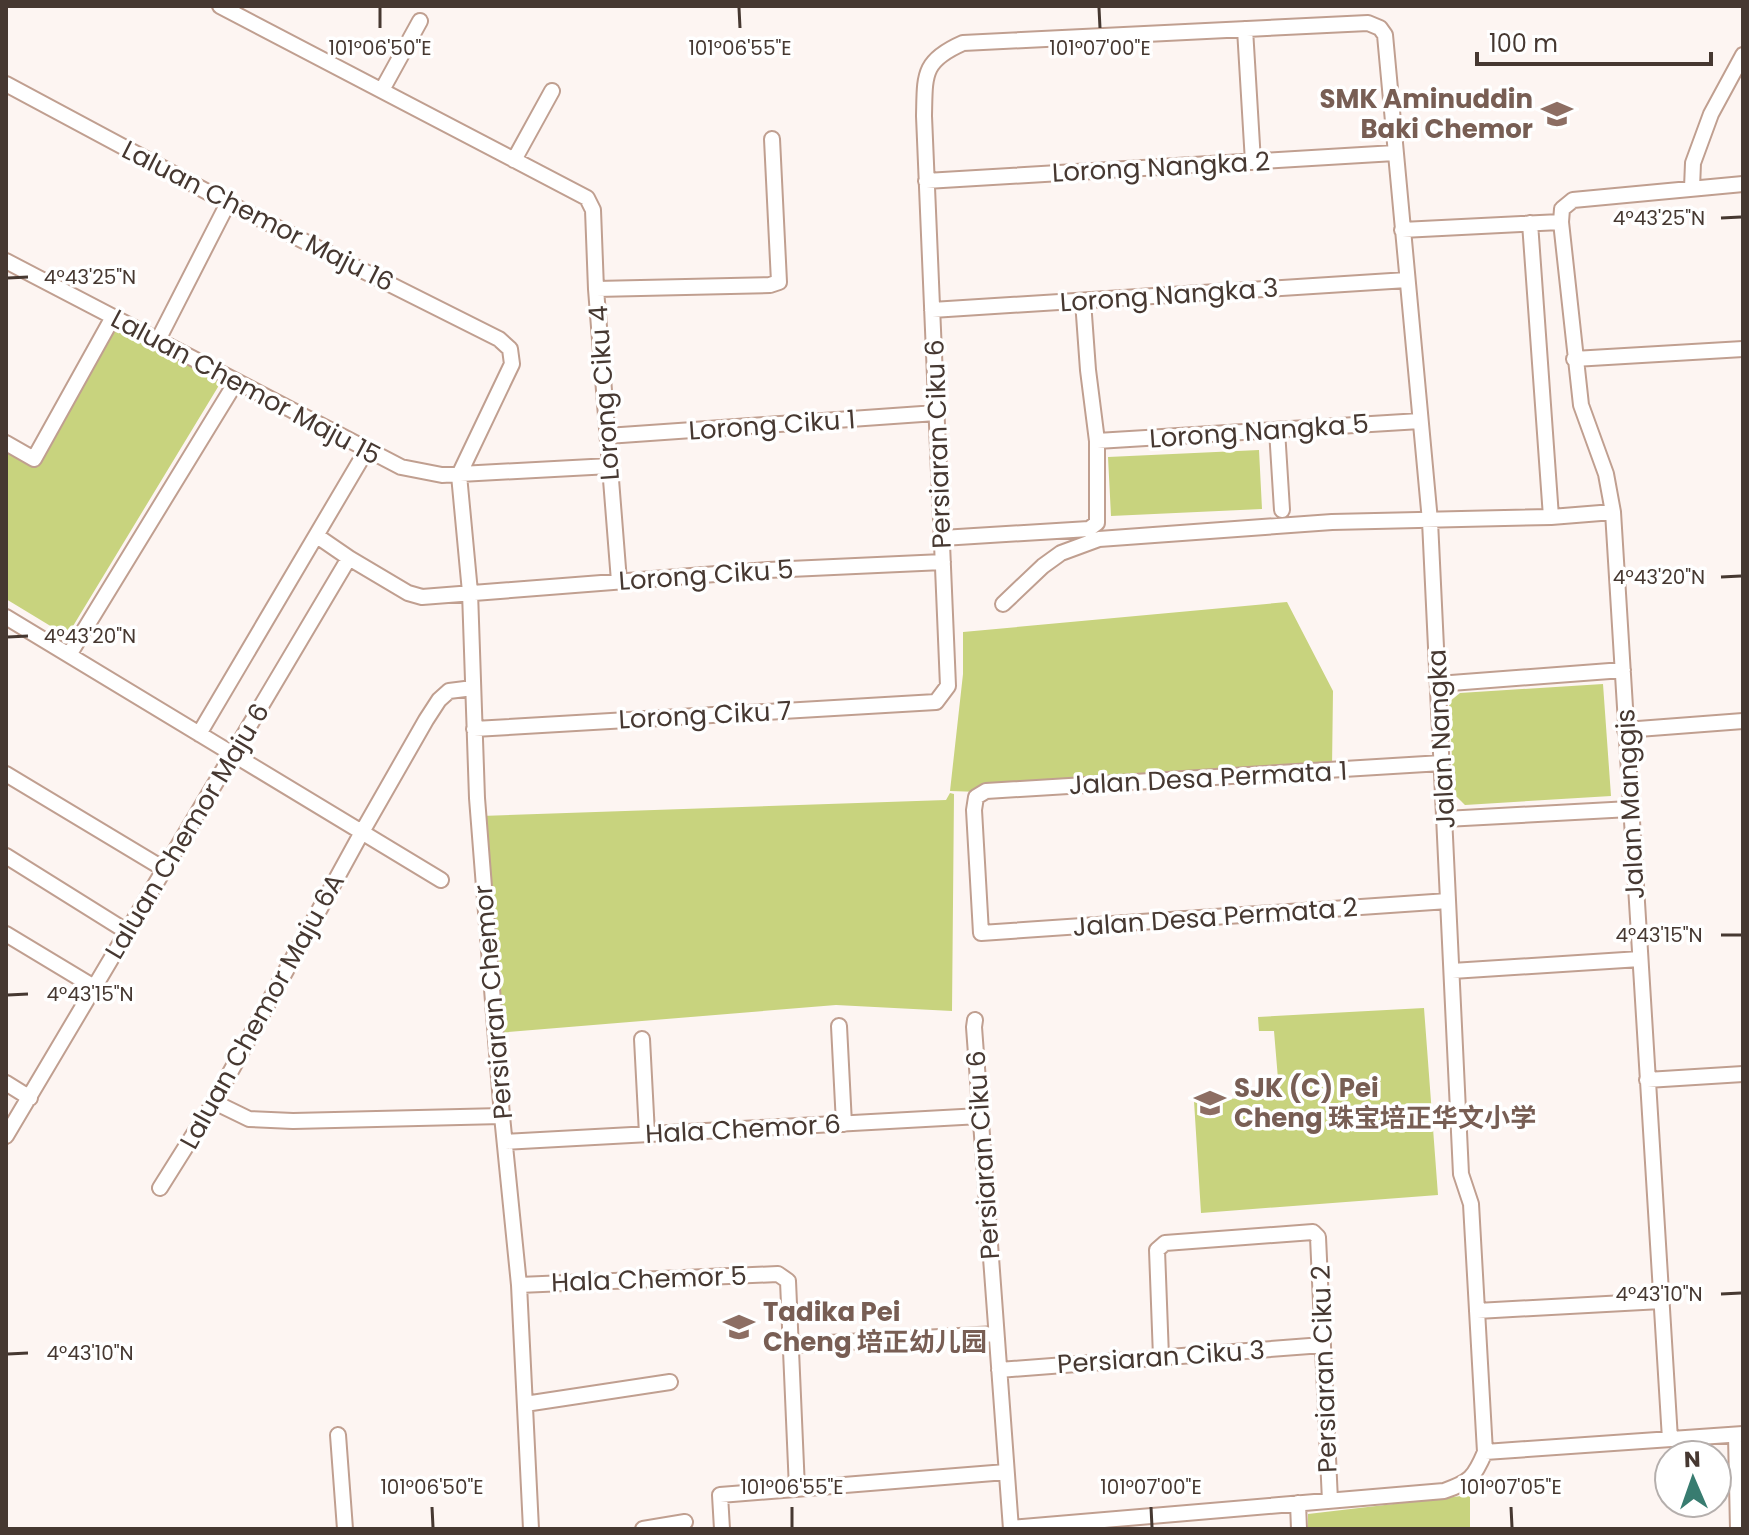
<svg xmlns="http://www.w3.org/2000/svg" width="1749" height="1535" font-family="Poppins,'Noto Sans SC',sans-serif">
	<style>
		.green { fill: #c8d37e }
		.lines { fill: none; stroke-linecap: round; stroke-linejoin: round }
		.minor-casing { stroke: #c09f90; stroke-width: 18 }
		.minor { stroke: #fff; stroke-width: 14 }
		.ticks { fill: none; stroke: #463831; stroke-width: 3 }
		.labels { text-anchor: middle; stroke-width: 7; stroke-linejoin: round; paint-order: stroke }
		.education-label { font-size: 26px; font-weight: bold; fill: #785e54; stroke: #fff; text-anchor: start }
		.street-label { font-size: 26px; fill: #463831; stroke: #fff }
		.ticks-label { font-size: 20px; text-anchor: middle; fill: #463831; stroke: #fff; stroke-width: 7; stroke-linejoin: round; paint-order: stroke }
	</style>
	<rect width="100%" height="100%" fill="#fdf5f2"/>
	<path class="green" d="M116 322 221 382 67 636 6 599V451L33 466Z
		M1259 450 1262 509 1111 516 1108 457Z
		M1287 602 1333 691 1332 768 980 792 950 791 963 674V632Z
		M1603 684 1611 796 1465 805 1454 794 1449 702 1460 693Z
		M950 793 954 794 952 1011 836 1005 497 1033 481 816 946 800Z
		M1424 1008 1438 1195 1201 1213 1194 1101 1261 1097V1081L1278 1079 1274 1031H1259L1258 1017Z
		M1470 1495V1529H1308V1514Z"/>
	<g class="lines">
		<defs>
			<path id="minor" d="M220 6 587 198 593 210 596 289 619 581
				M1245 29 1253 162
				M6 84 228 203 499 339 510 349 512 364 459 475 470 592 477 798 502 1116 519 1285 531 1529
				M382 90 420 21
				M514 160 552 91
				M926 181 1395 153
				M1692 188 1693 163 1711 114 1743 55
				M1530 223 1551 517
				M1402 230 1561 222
				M6 261 401 467 442 475 610 466
				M596 289 770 285 779 282 772 139
				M932 310 1407 280
				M158 340 228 203
				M1574 359 1743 349
				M1277 430 1282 510
				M607 436 936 413
				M1097 441 1420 421
				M6 443 34 459 113 317
				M942 538 1089 529 1097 523V441L1088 370 1083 301
				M349 558 408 593 422 597 768 570 943 562
				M1003 604 1043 566 1061 553 1099 539 1332 522 1551 517 1613 512
				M6 617 441 880
				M69 655 236 382
				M1438 684 1623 670
				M474 729 936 702 948 686 924 116C925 75 922 61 963 43L1368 23 1380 28 1385 35 1430 521 1461 1174 1471 1204 1485 1452C1474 1478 1470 1482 1444 1491L1011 1528
				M1625 730 1743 721
				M199 734 366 451
				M1442 763 986 791 976 797 974 810 981 933 1448 901
				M6 774 164 869
				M1445 819 1630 809
				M6 856 126 931
				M6 934 94 987
				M1452 971 1640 959
				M975 1020 974 1027 1011 1529
				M839 1026 844 1124
				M642 1039 647 1134
				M1647 1080 1743 1074
				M6 1083 30 1098
				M214 1102 249 1119 293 1121 502 1116
				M6 1136 349 558 317 536
				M505 1142 980 1116
				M160 1188 214 1102 362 832 426 720 439 700 449 691 473 688
				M519 1285 778 1274 788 1281 797 1489
				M1477 1311 1661 1301
				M791 1345 996 1334
				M1161 1357 1157 1250 1165 1243 1313 1232 1318 1237 1330 1501
				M999 1370 1323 1345
				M525 1404 670 1382
				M338 1435 345 1529
				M1736 1435 1738 1529
				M1670 1439 1613 512 1606 474 1581 405 1561 222 1562 209 1573 200 1743 184
				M1485 1452 1743 1434
				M1298 1503 1299 1529
				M643 1529 685 1522
				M722 1529 720 1495 1006 1472"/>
		</defs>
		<use href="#minor" class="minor-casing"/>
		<use href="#minor" class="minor"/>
	</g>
	<path class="ticks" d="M380 8V28M739 8 740 28M1099 8 1100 28M1721 218 1741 217M8 278 28 277M1721 577 1741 576M8 637 28 636M1721 935H1741M8 995 28 994M1721 1294 1741 1293M8 1354 28 1353M432 1507 433 1527M792 1507V1527M1151 1507 1152 1527M1511 1507 1512 1527"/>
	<defs>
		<symbol id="school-bare" viewBox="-9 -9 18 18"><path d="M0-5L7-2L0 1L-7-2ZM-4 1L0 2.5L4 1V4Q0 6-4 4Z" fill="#8d6e63" stroke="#fff" stroke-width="2.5" paint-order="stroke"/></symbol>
	</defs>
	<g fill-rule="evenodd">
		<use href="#school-bare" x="1535" y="92" width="44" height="44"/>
		<use href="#school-bare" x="1188" y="1081" width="44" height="44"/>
		<use href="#school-bare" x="717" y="1305" width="44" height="44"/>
	</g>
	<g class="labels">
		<g class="education-label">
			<text x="1533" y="108" text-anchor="end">SMK Aminuddin<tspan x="1533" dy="30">Baki Chemor</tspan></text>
			<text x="1234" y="1097">SJK (C) Pei<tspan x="1234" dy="30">Cheng 珠宝培正华文小学</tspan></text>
			<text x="763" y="1321">Tadika Pei<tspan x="763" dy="30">Cheng 培正幼儿园</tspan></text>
		</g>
		<g class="street-label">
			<text transform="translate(1161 167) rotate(-3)" y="9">Lorong Nangka 2</text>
			<text transform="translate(258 216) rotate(27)" y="9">Laluan Chemor Maju 16</text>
			<text transform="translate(1169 295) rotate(-4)" y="9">Lorong Nangka 3</text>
			<text transform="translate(246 387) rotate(28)" y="9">Laluan Chemor Maju 15</text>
			<text transform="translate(604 393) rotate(-94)" y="9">Lorong Ciku 4</text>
			<text transform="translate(772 425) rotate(-4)" y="9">Lorong Ciku 1</text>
			<text transform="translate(1259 431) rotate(-4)" y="9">Lorong Nangka 5</text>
			<text transform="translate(938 444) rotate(-92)" y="9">Persiaran Ciku 6</text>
			<text transform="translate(706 575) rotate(-4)" y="9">Lorong Ciku 5</text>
			<text transform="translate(705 715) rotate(-3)" y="9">Lorong Ciku 7</text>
			<text transform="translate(1441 739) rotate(-93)" y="9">Jalan Nangka</text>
			<text transform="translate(1208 778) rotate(-3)" y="9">Jalan Desa Permata 1</text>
			<text transform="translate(1630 804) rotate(-93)" y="9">Jalan Manggis</text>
			<text transform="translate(187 831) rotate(-59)" y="9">Laluan Chemor Maju 6</text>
			<text transform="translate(1215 917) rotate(-4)" y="9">Jalan Desa Permata 2</text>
			<text transform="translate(493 1002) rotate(-95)" y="9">Persiaran Chemor</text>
			<text transform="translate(262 1011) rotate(-61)" y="9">Laluan Chemor Maju 6A</text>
			<text transform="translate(743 1129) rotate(-3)" y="9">Hala Chemor 6</text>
			<text transform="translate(983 1155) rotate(-94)" y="9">Persiaran Ciku 6</text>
			<text transform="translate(649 1279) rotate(-2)" y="9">Hala Chemor 5</text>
			<text transform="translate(1161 1357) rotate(-4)" y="9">Persiaran Ciku 3</text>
			<text transform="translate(1324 1369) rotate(-92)" y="9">Persiaran Ciku 2</text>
		</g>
	</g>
	<g class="ticks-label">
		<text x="380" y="55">101°06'50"E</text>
		<text x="740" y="55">101°06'55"E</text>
		<text x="1100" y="55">101°07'00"E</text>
		<text x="1659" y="225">4°43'25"N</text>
		<text x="90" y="284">4°43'25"N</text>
		<text x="1659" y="584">4°43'20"N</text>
		<text x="90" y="643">4°43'20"N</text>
		<text x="1659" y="942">4°43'15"N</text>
		<text x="90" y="1001">4°43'15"N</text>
		<text x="1659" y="1301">4°43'10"N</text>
		<text x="90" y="1360">4°43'10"N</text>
		<text x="432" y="1494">101°06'50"E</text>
		<text x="792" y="1494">101°06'55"E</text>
		<text x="1151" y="1494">101°07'00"E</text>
		<text x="1511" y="1494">101°07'05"E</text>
	</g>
	<rect width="1749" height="1535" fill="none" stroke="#463831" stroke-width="16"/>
	<g transform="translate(1693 1479) rotate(358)"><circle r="38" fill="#ffffff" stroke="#b5afad" stroke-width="2"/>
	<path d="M0-6L14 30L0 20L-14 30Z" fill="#387c70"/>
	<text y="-12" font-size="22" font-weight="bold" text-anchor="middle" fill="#463831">N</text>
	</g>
	<path d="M1477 52v12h234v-12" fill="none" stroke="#463831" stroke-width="4"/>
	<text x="1489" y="52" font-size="24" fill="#463831" stroke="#ffffff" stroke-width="6" paint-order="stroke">100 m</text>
</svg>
